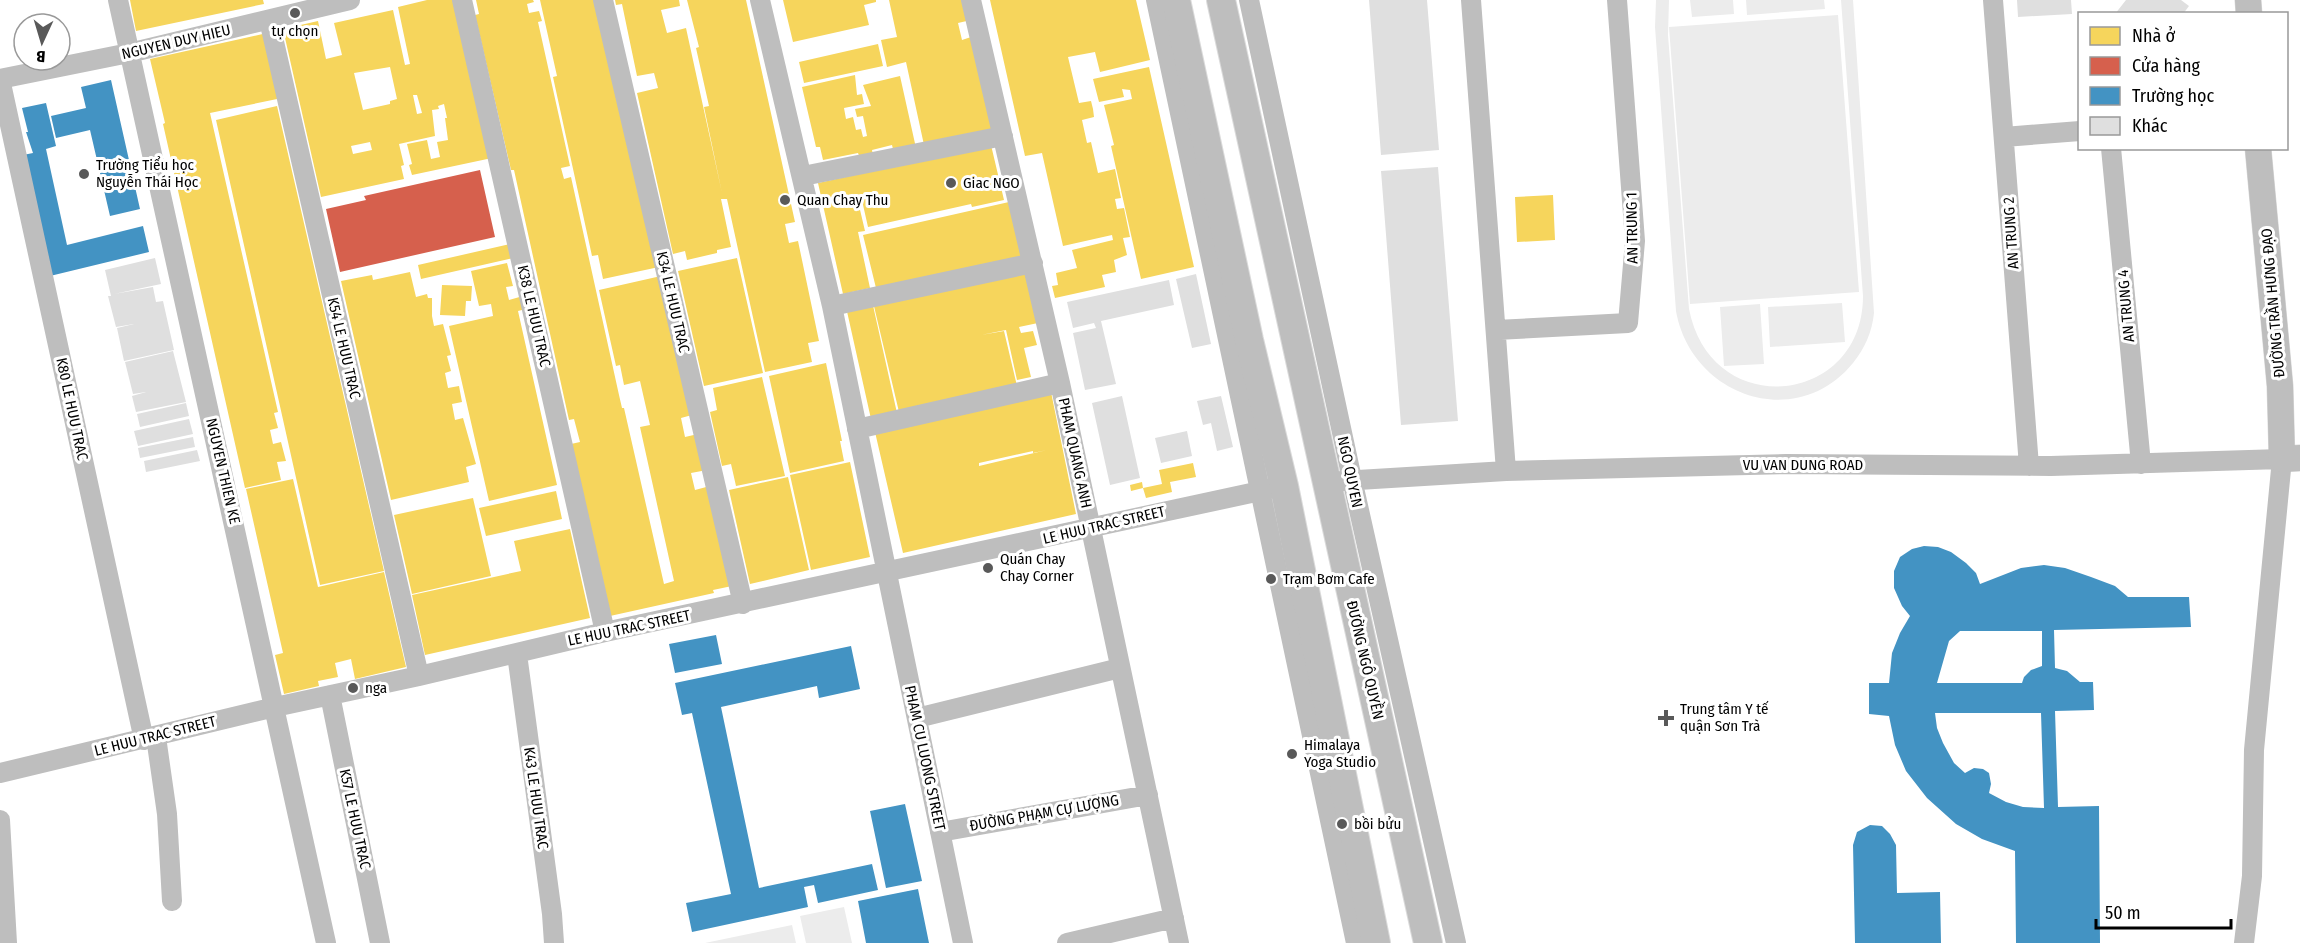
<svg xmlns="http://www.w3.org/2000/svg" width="2300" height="943" font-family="'Fira Sans Condensed',sans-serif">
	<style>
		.green { fill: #ececec }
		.homes { fill: #f6d55c; fill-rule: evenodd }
		.shops { fill: #d6604d }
		.schools { fill: #4393c3; fill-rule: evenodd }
		.building { fill: #dfdfdf }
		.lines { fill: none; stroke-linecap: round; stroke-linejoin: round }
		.major-casing { stroke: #dbdbdb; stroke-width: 27 }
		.highway-casing { stroke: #dbdbdb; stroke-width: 30 }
		.minor { stroke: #bebebe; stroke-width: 20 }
		.major { stroke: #bebebe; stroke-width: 26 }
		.highway { stroke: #bebebe; stroke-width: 28 }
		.poi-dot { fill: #595959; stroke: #fff; stroke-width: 2 }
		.labels { text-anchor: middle; stroke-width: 6; stroke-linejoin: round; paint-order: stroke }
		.poi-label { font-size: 15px; fill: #000; stroke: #fff; text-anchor: start }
		.street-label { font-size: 15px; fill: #000; stroke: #fff }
	</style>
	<rect width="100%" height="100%" fill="#fff"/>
	<path class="green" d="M1656 0H1669L1668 35 1689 309C1711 422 1863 406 1863 296L1841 0H1853L1874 313C1872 332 1865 348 1853 363 1796 433 1691 396 1676 311L1655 27Z
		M1690 0H1733L1734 14 1692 17Z
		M1746 0H1824L1825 9 1747 15Z
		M1838 15 1859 292 1690 304 1669 27Z
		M1842 303 1845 342 1770 347 1768 307Z
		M1760 304 1764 364 1724 366 1720 307Z
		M844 907 852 943H806L800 916Z
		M792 925 796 943H705Z"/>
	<path class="homes" d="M130 0H263L264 4 136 31Z
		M427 0H455L492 158 412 175 409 165 412 164 407 144 427 140 431 159 440 157 437 142 448 140 445 118H447L444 104 438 106 439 109 432 110 435 136 399 144 404 165 401 166 404 179 321 197 283 29 318 21 326 59 342 55 334 23 393 10 405 65 410 64 398 7ZM390 67 397 99 390 101V104L363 110 354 73ZM413 95H417L422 113 417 114ZM370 142 372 150 353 154 351 146Z
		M476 0H533L534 2 527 4 529 13 539 11 542 21 538 22 570 166 561 168 564 179 571 177 619 395 622 408H624L664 584 674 581 640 427 650 425 640 381 624 385 620 365 616 366 599 290 661 276 692 415 681 418 685 437 698 434 707 470 691 473 695 490 710 486 732 586 713 590 714 593 610 616 571 444 580 442 574 419 569 420 514 170H511L475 15 479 14Z
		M540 0H597L659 267 603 279 598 255 592 256 553 77 557 76Z
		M615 0H679L680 6 661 10 667 33 686 28 722 193 704 107 709 106 696 48 699 47 687 0H746L795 222 785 224 789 243 798 241 819 341 808 343 812 362 765 372 727 199H721L731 247 717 250V253L687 260 685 251 673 254 637 93 658 88 654 73 637 76 622 4 616 5Z
		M783 0H876V2L864 5 869 25 793 42Z
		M889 0H966L971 20 958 23 962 40 971 37 992 130 924 145 906 62 887 67 881 40 897 37Z
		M990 0H1136L1150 60 1100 72 1095 52 1068 57 1079 103 1091 101 1093 109 1094 117 1082 120 1087 143 1091 142 1098 173 1115 169 1121 198 1115 199 1117 209 1124 208 1130 237 1123 238 1127 255 1114 260 1116 272 1102 275 1105 287 1055 298 1052 286 1058 285 1056 273 1077 268 1072 250 1113 240 1112 235 1063 246 1042 153 1025 156Z
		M267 33 282 98 210 113 278 412 274 413 278 428 270 430 273 444 281 442 286 461 277 462 281 480 245 488 163 124 165 123 150 59Z
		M878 44 883 66 804 83 799 62Z
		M1149 67 1194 267 1141 279 1111 146 1114 145 1104 105 1132 99 1130 90 1122 89 1124 97 1099 102 1093 79Z
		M855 75 857 95 862 94 864 104 844 108 846 119 853 117 856 130 861 129 863 137 867 136 863 116 857 117 855 109 871 106 863 85 900 76 916 148 894 153 892 145 872 150 873 155 860 158 858 153 823 160 820 147H816L802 87Z
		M277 106 384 571 320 585 216 120Z
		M991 145 1004 200 972 207 971 204 868 227 861 196 857 197 865 231 858 232 870 288 843 294 818 183Z
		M1553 195 1555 240 1517 242 1515 197Z
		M1009 202 1022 256 876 288 863 235Z
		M510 244 513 258 421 279 418 265Z
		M737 258 763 373 704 386 678 271Z
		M507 263 513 286 506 287 509 300 523 296 526 309 518 311 557 485 489 501 449 326 493 316 491 304 479 306 471 271Z
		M1026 268 1038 323 1019 327 1021 333 1033 331 1037 345 1024 348 1031 377 1017 380 1006 330 981 335 1004 331 1017 386 899 412 873 302Z
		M410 272 416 297 427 294 428 298H432V316L434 326 443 324 451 355 447 356 451 371 445 373 448 388 459 386 462 402 452 404 455 420 463 418 476 464 466 467 469 482 391 500 341 281 372 275 373 280Z
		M442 285 472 286 471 301H466L465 316 440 315Z
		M872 301 897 413 871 419 846 307Z
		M826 363 842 441H840L844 461 790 473 769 376Z
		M762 377 785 476 736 486 731 464 722 466 710 412 717 410 713 388Z
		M1051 392 1076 514 903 553 875 432ZM1047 450 979 466V463L1033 451V453Z
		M850 462 870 557 811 570 790 475Z
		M1193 463 1196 477 1170 482 1172 492 1146 498 1143 488 1131 491 1130 485 1142 482 1143 488 1162 484 1159 470Z
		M788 477 809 570 750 584 729 490Z
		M293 479 318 587 384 572 406 667 355 679 351 659 335 663 338 677 318 681 319 686 284 694 275 655 283 653 246 489Z
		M556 491 562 519 486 536 479 508Z
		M473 498 491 576 412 594 394 515Z
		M570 529 590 618 425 655 412 595 521 571 514 541Z"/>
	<path class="shops" d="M480 170 495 237 340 272 326 209 366 200 364 196Z"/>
	<path class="schools" d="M111 80 140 209 110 216 90 130 56 138 51 116 86 108 81 87Z
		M46 103 56 146 46 149 67 245 143 226 149 252 50 276 23 155 33 153 26 132H28L22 108Z
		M1924 546 1938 547 1951 552 1966 563 1976 573 1980 584 2021 568 2044 565 2065 568 2091 577 2115 586 2128 597H2189L2191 627 2054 630 2055 668 2067 671 2080 682H2093L2094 710 2055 711 2058 807 2099 806 2100 943H2016L2015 851 1982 839 1956 824 1927 798 1906 771 1895 745 1889 716 1869 714V683H1889L1892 653 1900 633 1910 616 1902 606 1894 588V571L1900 557 1912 549ZM1960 631H2042V666L2031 670 2024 677 2022 683H1937L1949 641ZM1935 713H2041L2044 808 2023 807 2006 802 1989 793 1991 784 1989 773 1983 769 1974 768 1965 773 1954 763 1943 743 1937 728Z
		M716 635 722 664 675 673 669 644Z
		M851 646 860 689 819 698 817 686 721 707 759 888 872 864 878 890 818 903 814 885 804 887 808 907 692 932 686 903 731 894 692 713 682 715 675 683Z
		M905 804 922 881 886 888 870 811Z
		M1870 825 1882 826 1890 834 1896 845 1897 893 1940 892 1941 943H1855L1853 845 1857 832Z
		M918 889 929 943H866L858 901Z"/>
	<path class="building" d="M1369 0H1427L1439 150 1381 155Z
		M2017 0H2071L2072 14 2018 17Z
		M2126 0H2181L2189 6 2183 14H2115Z
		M1438 167 1458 421 1401 425 1381 171Z
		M155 258 161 284 114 294 153 287 156 302 163 301 174 350 124 361 117 328 134 324 116 327 108 296H111L105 270Z
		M1196 274 1211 344 1192 348 1176 279Z
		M1169 280 1174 305 1101 321 1116 384 1085 390 1073 333 1096 328 1094 323 1073 328 1067 302Z
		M173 351 186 402 136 412 132 396 146 392 133 394 125 362Z
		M1122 396 1140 478 1110 485 1092 403Z
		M1221 396 1233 447 1217 451 1211 423 1203 425 1197 401Z
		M186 403 189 416 140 427 137 414Z
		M189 419 193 434 138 446 134 431Z
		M1187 431 1192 456 1161 463 1155 438Z
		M193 437 195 447 140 458 138 448Z
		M197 450 200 461 146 472 144 461Z"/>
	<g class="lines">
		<defs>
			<path id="major" d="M2248 0 2249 14
				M2258 148 2280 386 2282 459 2300 458"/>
			<path id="highway" d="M1176 0 1249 340 1284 486 1376 943
				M1221 0 1428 943"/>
		</defs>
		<use href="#major" class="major-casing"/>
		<use href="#highway" class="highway-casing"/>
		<path class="minor" d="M118 0 326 943
			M462 0 605 632
			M603 0 743 604
			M760 0 832 306 963 943
			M971 0 1060 383 1179 943
			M1156 0 1356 943
			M1249 0 1352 479 1456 943
			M1471 0 1506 471
			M1993 0 2029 466
			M269 20 419 676
			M0 79 144 740
			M0 79 129 53 350 0
			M2004 137 2080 131
			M2111 148 2141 464
			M803 176 1003 136
			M832 306 1033 263
			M1496 330 1628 323 1635 241 1617 0
			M857 429 1060 383
			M1325 482 1506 471 1786 464 2051 466 2282 459 2254 750 2252 876 2244 943
			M517 654 552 914 554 943
			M330 695 380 943
			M917 718 1120 668
			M156 737 167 814 172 901
			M0 773 275 707 419 676 605 632 1284 486
			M0 820 7 943
			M940 832 1148 795
			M1067 943 1174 918"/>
		<use href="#major" class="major"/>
		<use href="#highway" class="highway"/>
	</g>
	<g class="poi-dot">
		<circle cx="295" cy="13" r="6"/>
		<circle cx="84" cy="174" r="6"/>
		<circle cx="951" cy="183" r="6"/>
		<circle cx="785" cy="200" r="6"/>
		<circle cx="988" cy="568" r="6"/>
		<circle cx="1271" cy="579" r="6"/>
		<circle cx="353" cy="688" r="6"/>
		<path d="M1663 709h6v6h6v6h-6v6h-6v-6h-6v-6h6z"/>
		<circle cx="1292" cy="754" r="6"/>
		<circle cx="1342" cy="824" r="6"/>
	</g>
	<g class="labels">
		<g class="poi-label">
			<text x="295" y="36" text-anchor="middle">tự chọn</text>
			<text x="96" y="170">Trường Tiểu học<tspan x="96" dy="17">Nguyễn Thái Học</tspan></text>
			<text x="963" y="188">Giac NGO</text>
			<text x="797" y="205">Quan Chay Thu</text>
			<text x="1000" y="564">Quán Chay<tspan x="1000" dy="17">Chay Corner</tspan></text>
			<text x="1283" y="584">Trạm Bơm Cafe</text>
			<text x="365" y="693">nga</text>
			<text x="1680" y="714">Trung tâm Y tế<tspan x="1680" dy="17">quận Sơn Trà</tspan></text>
			<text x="1304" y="750">Himalaya<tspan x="1304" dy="17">Yoga Studio</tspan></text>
			<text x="1354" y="829">bồi bửu</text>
		</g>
		<g class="street-label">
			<text transform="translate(176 42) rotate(-13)" y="5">NGUYEN DUY HIEU</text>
			<text transform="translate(1632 228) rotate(-91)" y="5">AN TRUNG 1</text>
			<text transform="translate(2011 233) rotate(-94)" y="5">AN TRUNG 2</text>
			<text transform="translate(673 302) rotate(77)" y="5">K34 LE HUU TRAC</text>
			<text transform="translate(2273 303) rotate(-95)" y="5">ĐƯỜNG TRẦN HƯNG ĐẠO</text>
			<text transform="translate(2126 306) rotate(-95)" y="5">AN TRUNG 4</text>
			<text transform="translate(534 316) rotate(77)" y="5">K38 LE HUU TRAC</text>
			<text transform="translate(344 348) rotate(77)" y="5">K54 LE HUU TRAC</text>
			<text transform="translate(72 409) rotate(78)" y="5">K80 LE HUU TRAC</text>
			<text transform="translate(1075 453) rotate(78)" y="5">PHAM QUANG ANH</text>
			<text x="1803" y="470">VU VAN DUNG ROAD</text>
			<text transform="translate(223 471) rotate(77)" y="5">NGUYEN THIEN KE</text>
			<text transform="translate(1350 472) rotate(78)" y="5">NGO QUYEN</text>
			<text transform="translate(1104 525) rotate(-13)" y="5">LE HUU TRAC STREET</text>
			<text transform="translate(629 628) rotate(-12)" y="5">LE HUU TRAC STREET</text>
			<text transform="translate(1365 660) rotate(77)" y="5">ĐƯỜNG NGÔ QUYỀN</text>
			<text transform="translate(155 736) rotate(-14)" y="5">LE HUU TRAC STREET</text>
			<text transform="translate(925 758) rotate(78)" y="5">PHAM CU LUONG STREET</text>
			<text transform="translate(536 798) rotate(82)" y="5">K43 LE HUU TRAC</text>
			<text transform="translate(1044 813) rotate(-10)" y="5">ĐƯỜNG PHẠM CỰ LƯỢNG</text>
			<text transform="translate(355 819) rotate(78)" y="5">K57 LE HUU TRAC</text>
		</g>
	</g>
	<rect x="2078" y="12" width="210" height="138" fill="#ffffff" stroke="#999999" stroke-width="1.5"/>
	<rect x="2090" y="27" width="30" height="18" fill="#f6d55c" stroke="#999999" stroke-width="1.5"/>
	<text x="2132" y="42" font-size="18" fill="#000000">Nhà ở</text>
	<rect x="2090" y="57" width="30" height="18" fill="#d6604d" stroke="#999999" stroke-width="1.5"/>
	<text x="2132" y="72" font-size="18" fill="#000000">Cửa hàng</text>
	<rect x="2090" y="87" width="30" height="18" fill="#4393c3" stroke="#999999" stroke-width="1.5"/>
	<text x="2132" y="102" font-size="18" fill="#000000">Trường học</text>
	<rect x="2090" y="117" width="30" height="18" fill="#dfdfdf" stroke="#999999" stroke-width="1.5"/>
	<text x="2132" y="132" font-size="18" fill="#000000">Khác</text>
	<g transform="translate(42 42) rotate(184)"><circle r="28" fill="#ffffff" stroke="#999999" stroke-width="1.5"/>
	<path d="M0-4.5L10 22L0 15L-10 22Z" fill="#595959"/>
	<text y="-9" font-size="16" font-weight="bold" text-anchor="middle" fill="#000000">B</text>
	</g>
	<path d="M2096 919v9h135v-9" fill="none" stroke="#000000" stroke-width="3"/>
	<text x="2105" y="919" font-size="18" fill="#000000" stroke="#ffffff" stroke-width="4.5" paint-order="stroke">50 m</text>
</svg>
